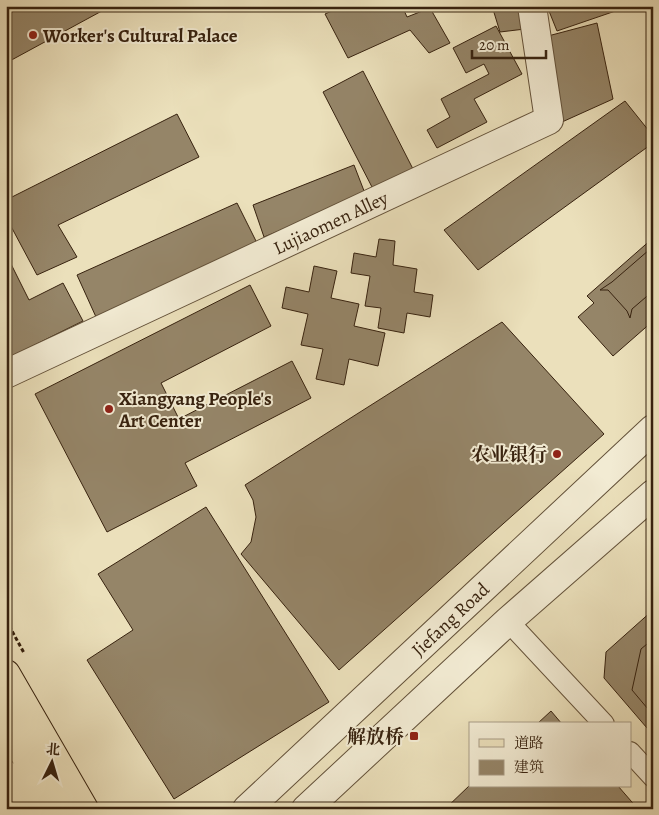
<svg xmlns="http://www.w3.org/2000/svg" width="659" height="815" font-family="Alegreya,'Noto Serif SC',serif">
	<style>
		.building { fill: #958568; stroke: #37220f }
		.lines { fill: none; stroke-linecap: round; stroke-linejoin: round }
		.pedestrian-casing { stroke: #64523a; stroke-width: 22 }
		.minor-casing { stroke: #64523a; stroke-width: 30 }
		.tertiary-casing { stroke: #64523a; stroke-width: 30 }
		.primary-casing { stroke: #37220f; stroke-width: 30 }
		.path { stroke: #37220f; stroke-width: 3; stroke-dasharray: 4 2.5; stroke-linecap: butt }
		.pedestrian { stroke: #f2ebd3; stroke-width: 20 }
		.minor { stroke: #f2ebd3; stroke-width: 28 }
		.tertiary { stroke: #f2ebd3; stroke-width: 28 }
		.primary { stroke: #ebe0bb; stroke-width: 28 }
		.poi-dot { fill: #8f2418; stroke: #f2ebd3; stroke-width: 2 }
		.labels { text-anchor: middle; stroke-width: 4; stroke-linejoin: round; paint-order: stroke }
		.poi-label { font-size: 19px; font-weight: bold; fill: #37220f; stroke: #f2ebd3; text-anchor: start }
		.street-label { font-size: 19px; fill: #37220f; stroke: #f2ebd3 }
	</style>
	<rect width="100%" height="100%" fill="#ebe0bb"/>
	<filter id="stains"><feTurbulence type="fractalNoise" baseFrequency=".004" numOctaves="4"/><feColorMatrix values="0 0 0 0 .2 0 0 0 0 .09 0 0 0 0 .02 0 0 0 .5 -.17"/></filter>
	<radialGradient id="worn" r=".72"><stop offset=".6" stop-color="#630" stop-opacity="0"/><stop offset="1" stop-color="#630" stop-opacity=".3"/></radialGradient>
	<path class="building" d="M6 6H111L6 63Z
		M343 6H402L407 17 430 8 450 43 429 53 410 30 348 58 325 14Z
		M492 6H521L525 29 500 32Z
		M547 6H630L557 31Z
		M597 23 613 99 562 122 548 36Z
		M496 26 522 74 474 99 487 122 437 148 427 130 450 117 441 99 489 74 484 64 466 73 453 48Z
		M363 71 413 169 373 189 323 92Z
		M625 101 653 136V143L478 270 444 230Z
		M177 114 199 157 58 225 77 257 37 275 6 217V200Z
		M354 165 366 196 264 237 253 205Z
		M237 203 257 243 96 317 77 275Z
		M653 238V321L613 356 578 317 594 303 587 296Z
		M379 239 395 241 393 265 417 269 414 292 433 295 430 317 407 313 404 333 378 328 381 308 365 306 370 276 351 273 354 253 376 257Z
		M653 242V291L632 309 630 318 627 311 608 290H600L612 282 649 250Z
		M6 254 29 300 63 283 83 321 6 359Z
		M314 266 337 271 331 298 359 304 354 326 385 333 378 366 349 359 344 385 316 379 323 349 301 345 308 314 282 308 286 287 309 292Z
		M250 285 271 326 161 383 179 419 292 361 311 398 185 463 197 486 107 532 35 394Z
		M502 322 604 434 339 670 241 554 251 542 256 517 253 500 245 485Z
		M206 507 329 702 174 799 87 660 133 630 98 574Z
		M653 610V735L604 678 606 652Z
		M653 639V715L632 690 641 649Z
		M551 711 562 724H537Z
		M470 785V786H618L638 809H445Z"/>
	<g class="lines">
		<defs>
			<path id="pedestrian" d="M508 621 604 724
				M630 752 653 777"/>
			<g id="minor">
				<path id="s1" d="M6 374 549 120 532 6"/>
			</g>
			<g id="tertiary">
				<path id="s2" d="M247 809 653 429"/>
				<path d="M306 809 508 621 653 494"/>
			</g>
			<path id="primary" d="M6 674 84 809
				M6 721 55 809
				M6 775 25 809"/>
		</defs>
		<use href="#pedestrian" class="pedestrian-casing"/>
		<use href="#minor" class="minor-casing"/>
		<use href="#tertiary" class="tertiary-casing"/>
		<use href="#primary" class="primary-casing"/>
		<path class="path" d="M6 620 24 653"/>
		<use href="#pedestrian" class="pedestrian"/>
		<use href="#minor" class="minor"/>
		<use href="#tertiary" class="tertiary"/>
		<use href="#primary" class="primary"/>
	</g>
	<g class="poi-dot">
		<circle cx="33" cy="35" r="5"/>
		<circle cx="109" cy="409" r="5"/>
		<circle cx="557" cy="454" r="5"/>
		<rect x="409" y="731" width="10" height="10" rx="2.5"/>
	</g>
	<g class="labels">
		<g class="poi-label">
			<text x="43" y="42">Worker's Cultural Palace</text>
			<text x="119" y="405">Xiangyang People's<tspan x="119" dy="22">Art Center</tspan></text>
			<text x="547" y="461" text-anchor="end">农业银行</text>
			<text x="404" y="743" text-anchor="end">解放桥</text>
		</g>
		<g class="street-label">
			<text dy="7" stroke="none"><textPath href="#s1" startOffset="358">Lujiaomen Alley</textPath></text>
			<text dy="7" stroke="none"><textPath href="#s2" startOffset="278">Jiefang Road</textPath></text>
		</g>
	</g>
	<rect width="659" height="815" fill="none" stroke="#ebe0bb" stroke-width="25"/>
	<rect x="8" y="8" width="644" height="800" fill="none" stroke="#37220f" stroke-width="2.5"/>
	<rect x="12" y="12" width="634" height="790" fill="none" stroke="#37220f"/>
	<rect x="469" y="722" width="162" height="65" fill="#f2ebd3" stroke="#a79b85"/>
	<rect x="479" y="739" width="25" height="8" fill="#ebe0bb" stroke="#a79b85"/>
	<text x="514" y="748" font-size="15" fill="#37220f">道路</text>
	<rect x="479" y="760" width="25" height="15" fill="#958568" stroke="#a79b85"/>
	<text x="514" y="772" font-size="15" fill="#37220f">建筑</text>
	<g transform="translate(52 762) rotate(5)" stroke="#f2ebd3" stroke-width="4" paint-order="stroke">
	<path d="M0-4L9 19L0 12L-9 19Z" fill="#37220f"/>
	<text y="-8" font-size="14" font-weight="bold" text-anchor="middle" fill="#37220f">北</text>
	</g>
	<path d="M472 50v8h74v-8" fill="none" stroke="#37220f" stroke-width="2.5"/>
	<text x="479" y="50" font-size="15" fill="#37220f" stroke="#f2ebd3" stroke-width="4" paint-order="stroke">20 m</text>
	<rect width="100%" height="100%" filter="url(#stains)"/>
	<rect width="100%" height="100%" fill="url(#worn)"/>
</svg>
